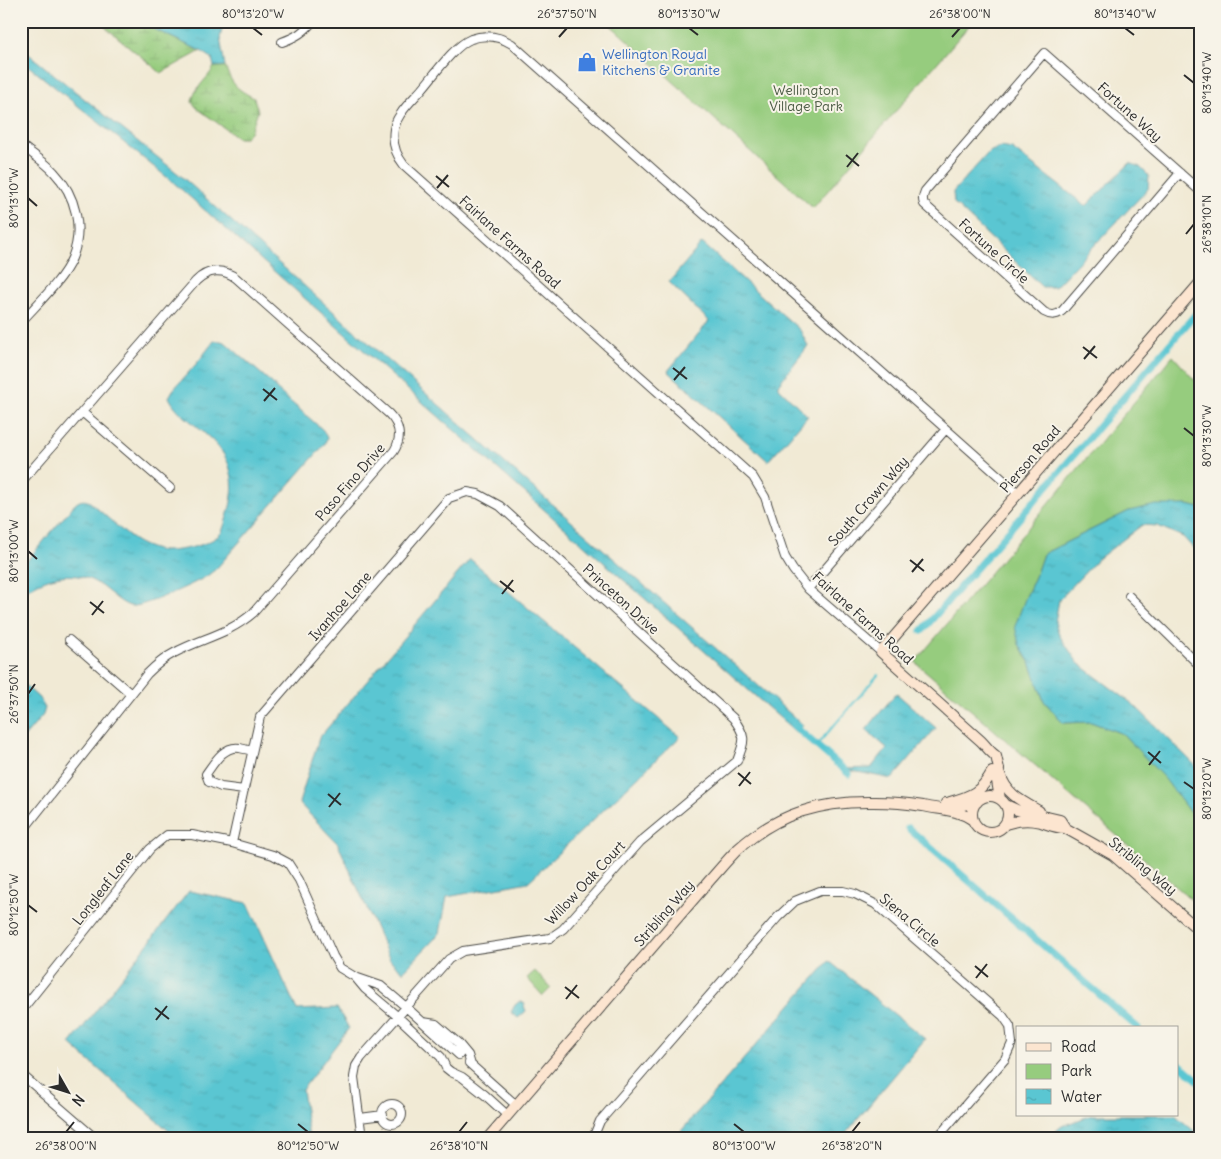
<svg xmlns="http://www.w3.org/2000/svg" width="1221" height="1159" font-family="Delius,sans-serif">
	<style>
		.green { fill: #96cc7e; stroke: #607c54 }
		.wetland { fill: url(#wetland-marsh); stroke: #607c54 }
		.water { fill: url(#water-ripples); stroke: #42787e }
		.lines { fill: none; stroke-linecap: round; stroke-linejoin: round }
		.stream { stroke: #5ac6d2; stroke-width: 2 }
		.canal { stroke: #5ac6d2; stroke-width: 7 }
		.street-casing { stroke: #494844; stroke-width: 10 }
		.secondary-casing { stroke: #494844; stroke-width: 12 }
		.street { stroke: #fff; stroke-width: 8 }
		.secondary { stroke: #fce5d0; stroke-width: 10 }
		.ticks { fill: none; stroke: #2b2b2b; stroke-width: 2 }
		.labels { text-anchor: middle; stroke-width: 4; stroke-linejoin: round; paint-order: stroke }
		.shop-label { font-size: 14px; fill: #366cbe; stroke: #f7f3e8; text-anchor: start }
		.park-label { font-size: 14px; fill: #4b5b44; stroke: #f7f3e8 }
		.street-label { font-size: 14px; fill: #2b2b2b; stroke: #f7f3e8 }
		.neatline { fill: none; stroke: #2b2b2b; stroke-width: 2 }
		.ticks-label { font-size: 12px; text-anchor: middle; fill: #2b2b2b }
	</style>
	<defs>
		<pattern id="wetland-marsh" width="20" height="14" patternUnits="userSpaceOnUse" patternTransform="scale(1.25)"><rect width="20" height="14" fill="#96cc7e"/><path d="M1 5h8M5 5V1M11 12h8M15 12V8" fill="none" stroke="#81af6d"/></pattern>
		<pattern id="water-ripples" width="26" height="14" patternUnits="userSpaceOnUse" patternTransform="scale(1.25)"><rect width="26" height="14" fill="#5ac6d2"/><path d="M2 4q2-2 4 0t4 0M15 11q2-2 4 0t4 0" fill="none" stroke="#4eaab4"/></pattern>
	</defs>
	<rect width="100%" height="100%" fill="#f7f3e8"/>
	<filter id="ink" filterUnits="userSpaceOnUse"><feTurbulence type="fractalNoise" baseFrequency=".02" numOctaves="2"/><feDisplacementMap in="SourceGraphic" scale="10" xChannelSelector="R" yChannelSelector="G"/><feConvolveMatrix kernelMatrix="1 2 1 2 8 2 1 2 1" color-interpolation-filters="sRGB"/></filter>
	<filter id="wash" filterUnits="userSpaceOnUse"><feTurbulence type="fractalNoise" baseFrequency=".0096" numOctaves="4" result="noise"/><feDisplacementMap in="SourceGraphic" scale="20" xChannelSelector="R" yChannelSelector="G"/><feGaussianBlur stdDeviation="1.12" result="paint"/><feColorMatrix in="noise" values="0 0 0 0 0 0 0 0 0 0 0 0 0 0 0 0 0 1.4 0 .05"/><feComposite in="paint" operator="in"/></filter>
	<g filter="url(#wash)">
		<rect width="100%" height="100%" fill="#f1ead5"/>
		<path class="green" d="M606 21H973L813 208Z
			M1173 356 1200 386V508L1188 505 1129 511 1043 554 1035 577 1025 599 1019 644 1031 665 1044 701 1063 723 1091 722 1123 734 1165 778 1191 814 1200 833V907L915 662Z
			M535 971 551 988 543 996 527 978Z"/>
		<path class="wetland" d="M98 21H144L145 25 201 51 161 73Z
			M225 66C232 85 237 89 254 98L258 111 250 132 244 138H238L197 108 192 102C193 89 208 79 214 67Z"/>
		<path class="water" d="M144 21H224L220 38 225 66 214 67 212 58 201 51 145 25Z
			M21 48 181 176 381 354 803 725 797 733 174 183 21 60Z
			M1001 147 1012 149 1086 206 1130 163 1140 167 1149 176 1148 189 1055 287H1042L954 203 953 192 989 152Z
			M702 243 800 330 808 346 777 386 808 416 768 461 668 371 709 321 669 282Z
			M214 341H221L226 343 274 385 276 389 323 430 327 438 324 445 216 569C213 571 210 574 207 576 196 583 140 609 130 606 119 603 106 588 95 582 71 568 41 578 21 594V568L69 511C75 504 80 497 90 502 99 510 109 519 118 527 126 534 134 541 143 545 150 548 158 551 165 551 181 551 212 545 222 532 224 527 225 522 227 517 232 501 235 486 230 469 225 448 204 433 189 420 181 414 173 406 169 397L173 390 197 363Z
			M1156 505H1188L1200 508V555L1183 537 1158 526 1142 525 1098 559 1059 600 1055 622 1059 635 1078 663 1134 705 1200 770V833L1191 814 1165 779 1123 734 1091 722 1063 723 1044 701 1031 665 1019 644 1015 626 1025 599 1035 577 1043 554 1129 511Z
			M470 559 680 737 528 882 447 897 440 933 403 972 390 960 338 844 299 803 319 738Z
			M21 682 39 698 45 708 43 715 21 741Z
			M896 693 936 728 892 779 843 769 871 768 887 748 866 730Z
			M189 891 248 903 297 1010 337 1008 349 1028 302 1090 309 1138H177L70 1044Z
			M829 961 925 1039 842 1138H675Z
			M520 1001 525 1004 524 1006 526 1011 518 1018 511 1012 515 1005Z
			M1092 1115H1175L1200 1136V1138H1047L1062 1126Z"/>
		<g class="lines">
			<path class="stream" d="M816 746 878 675"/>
			<path class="canal" d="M922 631 1200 309
				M793 725 849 774
				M908 828 1138 1028
				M1177 1062 1200 1082"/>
		</g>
	</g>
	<g filter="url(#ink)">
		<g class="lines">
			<defs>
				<path id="street" d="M282 42C296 37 304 32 313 21
					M21 145C32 154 45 162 54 172 76 195 84 229 72 258 63 280 37 304 21 322
					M1180 173 1062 311C1056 316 1051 316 1044 312L924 204C922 199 923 196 925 191L1044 53C1096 99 1148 145 1200 191
					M82 412 170 488
					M21 482 196 281C208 269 223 268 236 278L389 414C400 425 402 438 394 451L253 613C229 634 202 638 174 653 164 658 155 666 147 674L21 833
					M808 589 946 429
					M1129 596 1200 666
					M69 640 131 694
					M881 652 808 589 793 570 785 557 765 497 753 477 743 468 404 165C396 155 392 142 394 129 395 124 397 119 400 115 406 105 415 97 422 89 435 74 454 46 471 39 485 34 499 36 512 44L1018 493
					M244 790 221 787 209 782 206 774C214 763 224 745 240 748 244 749 249 750 252 751
					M232 843 260 717 449 498 467 492 478 494 500 506 733 718C747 737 745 740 737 761L640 842 563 929 550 938 463 951 449 959 361 1058 356 1066 354 1077 362 1138
					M355 977 365 989 397 1016 441 1057 446 1068 451 1072 462 1077 485 1095 507 1115
					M21 1011 150 849 167 835H192L232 843 273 855 288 863 299 880 333 956 340 968 355 977 381 986 406 1007 459 1055
					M423 1022 436 1024 458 1043 468 1055 471 1065
					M469 1063 516 1105
					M21 1074 95 1138
					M382 1114a10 10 0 1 1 20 0a10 10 0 1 1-20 0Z
					M360 1118 383 1115
					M593 1138 600 1121 778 917 795 901 820 891H843L855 894 875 904 1003 1016 1010 1026 1012 1043 1005 1059 937 1138"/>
				<path id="secondary" d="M1000 774C1006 794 1021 801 1039 811
					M972 814a18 18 0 1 1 36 0a18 18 0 1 1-36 0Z
					M1000 799 997 781 999 769 996 756C990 752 986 746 981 741L881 652 1200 283
					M950 802C972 796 981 792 992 772
					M946 803 964 805 977 802
					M1006 805 1017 810 1060 820 1065 828 1113 855 1200 931
					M1005 824C1017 820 1028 819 1041 822 1050 825 1056 828 1065 828
					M488 1138 710 880C719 870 728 859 738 849 778 813 821 801 874 802 891 802 905 803 923 806 941 810 957 809 973 820"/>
			</defs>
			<use href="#street" class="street-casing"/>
			<use href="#secondary" class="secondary-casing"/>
			<use href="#street" class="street"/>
			<use href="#secondary" class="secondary"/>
		</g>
	</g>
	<path class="ticks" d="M253 28 262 35M689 28 698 35M1125 28 1134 35M559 37 567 28M952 37 960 28M1184 75 1194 83M846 155 859 166M847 167 858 153M436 176 449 187M437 188 448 175M28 198 37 206M1186 234 1194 224M1083 347 1097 358M1084 359 1095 346M673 368 687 379M674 380 685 367M263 389 277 400M264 401 275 388M1184 428 1194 436M28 551 37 559M910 560 924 571M912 572 923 559M500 581 514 592M502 594 513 580M90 602 104 613M92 615 103 601M28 694 35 684M1148 752 1161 763M1149 765 1160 751M738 773 751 784M1184 782 1194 789M739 786 750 772M328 794 341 805M329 807 340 793M28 905 37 912M975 966 988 977M976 978 987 964M565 987 579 998M566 999 577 985M155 1008 169 1019M156 1020 167 1006M298 1124 308 1132M734 1124 744 1132M66 1132 74 1122M459 1132 467 1122M852 1132 860 1122"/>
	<defs>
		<symbol id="shop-bare" viewBox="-9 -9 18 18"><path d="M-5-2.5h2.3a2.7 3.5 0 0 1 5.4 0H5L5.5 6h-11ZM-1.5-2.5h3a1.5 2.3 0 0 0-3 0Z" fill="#3f7fe0" stroke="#f7f3e8" stroke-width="2.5" paint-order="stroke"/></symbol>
	</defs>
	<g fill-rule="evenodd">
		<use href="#shop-bare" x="573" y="48" width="28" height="28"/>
	</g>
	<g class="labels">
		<g class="shop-label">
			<text x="602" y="59">Wellington Royal<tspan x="602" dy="16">Kitchens &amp; Granite</tspan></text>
		</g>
		<g class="park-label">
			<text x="806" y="95">Wellington<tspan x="806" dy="16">Village Park</tspan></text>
		</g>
		<g class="street-label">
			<text transform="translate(1130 112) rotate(42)" y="5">Fortune Way</text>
			<text transform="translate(510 242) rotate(42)" y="5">Fairlane Farms Road</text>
			<text transform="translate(994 251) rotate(42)" y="5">Fortune Circle</text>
			<text transform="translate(1030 459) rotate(-49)" y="5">Pierson Road</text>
			<text transform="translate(350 482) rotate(-49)" y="5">Paso Fino Drive</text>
			<text transform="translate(868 501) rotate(-49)" y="5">South Crown Way</text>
			<text transform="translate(621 599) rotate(42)" y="5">Princeton Drive</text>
			<text transform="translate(340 606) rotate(-49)" y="5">Ivanhoe Lane</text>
			<text transform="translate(863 618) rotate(42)" y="5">Fairlane Farms Road</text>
			<text transform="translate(1143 866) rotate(39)" y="5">Stribling Way</text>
			<text transform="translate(585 883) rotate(-47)" y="5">Willow Oak Court</text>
			<text transform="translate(103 888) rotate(-52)" y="5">Longleaf Lane</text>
			<text transform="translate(664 913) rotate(-49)" y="5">Stribling Way</text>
			<text transform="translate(910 920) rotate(40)" y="5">Siena Circle</text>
		</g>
	</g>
	<rect width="1221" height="1159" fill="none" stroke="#f7f3e8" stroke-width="55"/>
	<rect x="1016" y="1026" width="162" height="90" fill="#f7f3e8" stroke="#a5a39c"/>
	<rect x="1026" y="1043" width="25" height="8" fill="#fce5d0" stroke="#a5a39c"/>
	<text x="1061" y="1052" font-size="15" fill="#2b2b2b">Road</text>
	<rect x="1026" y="1064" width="25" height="15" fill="#96cc7e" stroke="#a5a39c"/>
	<text x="1061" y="1076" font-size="15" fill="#2b2b2b">Park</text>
	<rect x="1026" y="1089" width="25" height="15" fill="url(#water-ripples)" stroke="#a5a39c"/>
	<text x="1061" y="1102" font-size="15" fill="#2b2b2b">Water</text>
	<g transform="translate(68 1092) rotate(129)" stroke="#f7f3e8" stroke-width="4" paint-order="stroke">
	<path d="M0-4L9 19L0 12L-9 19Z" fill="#2b2b2b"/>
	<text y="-8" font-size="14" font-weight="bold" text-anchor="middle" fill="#2b2b2b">N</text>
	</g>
	<rect x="28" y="28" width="1166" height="1104" class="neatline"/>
	<g class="ticks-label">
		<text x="253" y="18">80°13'20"W</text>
		<text x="567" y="18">26°37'50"N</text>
		<text x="689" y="18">80°13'30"W</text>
		<text x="960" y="18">26°38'00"N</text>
		<text x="1125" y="18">80°13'40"W</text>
		<text transform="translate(1207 83) rotate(-90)" y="4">80°13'40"W</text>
		<text transform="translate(14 198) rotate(-90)" y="4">80°13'10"W</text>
		<text transform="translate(1207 224) rotate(-90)" y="4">26°38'10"N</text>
		<text transform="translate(1207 436) rotate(-90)" y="4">80°13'30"W</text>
		<text transform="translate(14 551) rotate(-90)" y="4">80°13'00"W</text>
		<text transform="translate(14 694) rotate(-90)" y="4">26°37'50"N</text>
		<text transform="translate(1207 789) rotate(-90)" y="4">80°13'20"W</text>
		<text transform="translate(14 905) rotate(-90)" y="4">80°12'50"W</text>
		<text x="66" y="1150">26°38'00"N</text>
		<text x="308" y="1150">80°12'50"W</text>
		<text x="459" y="1150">26°38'10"N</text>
		<text x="744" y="1150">80°13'00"W</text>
		<text x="852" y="1150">26°38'20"N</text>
	</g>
</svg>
